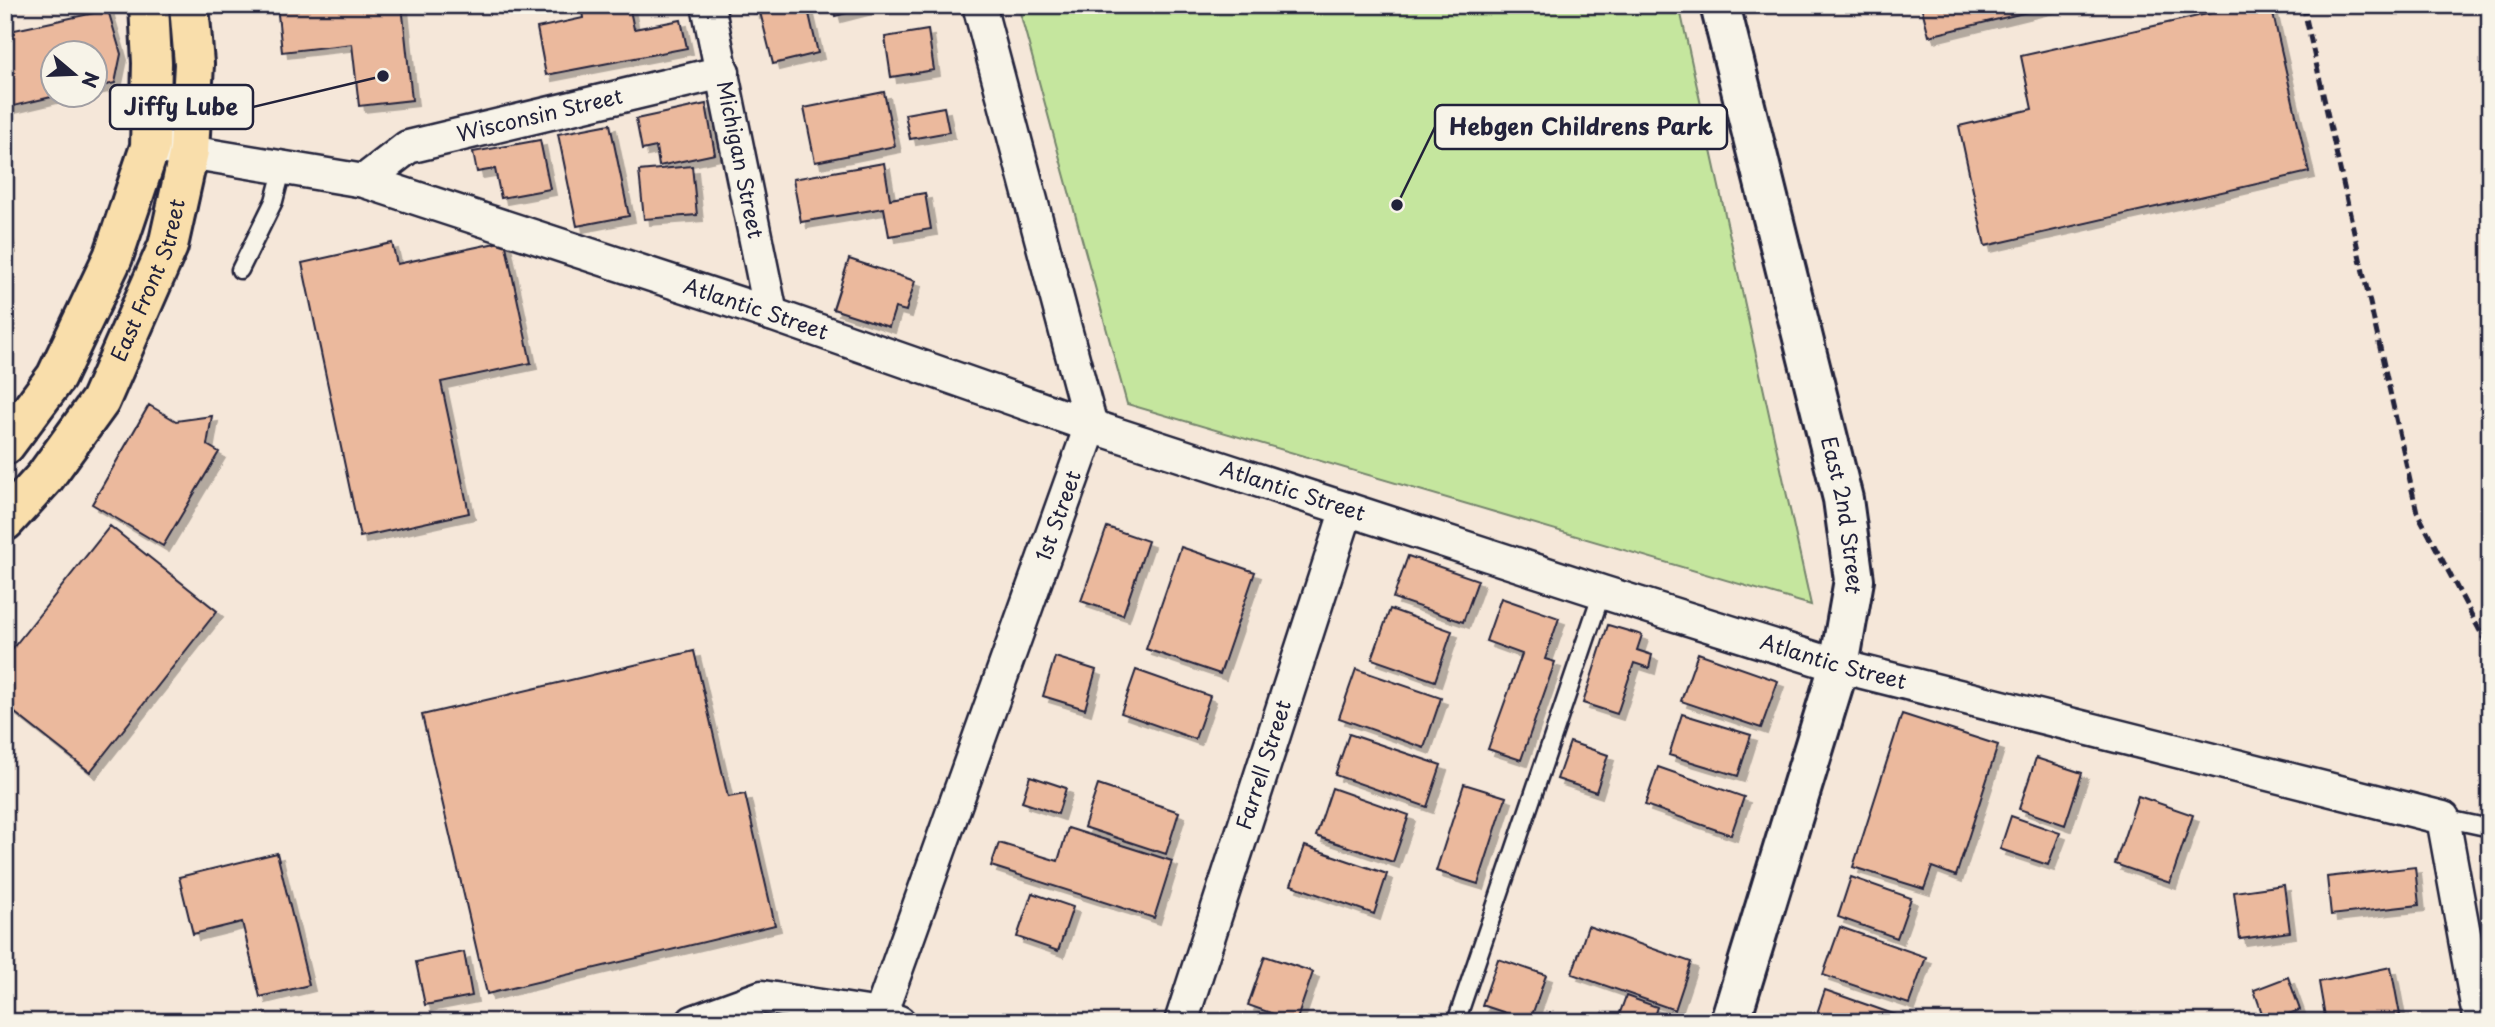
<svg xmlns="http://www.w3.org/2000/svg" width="2495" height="1027" font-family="'Playpen Sans',sans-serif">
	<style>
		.green { fill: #c5e69e; stroke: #74846c; stroke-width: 2 }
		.building { fill: #ebb99d; stroke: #22223b; stroke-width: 2; filter: url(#shadow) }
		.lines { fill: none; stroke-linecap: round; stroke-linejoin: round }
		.lane-casing { stroke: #22223b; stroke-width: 21 }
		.street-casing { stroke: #22223b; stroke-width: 37 }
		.secondary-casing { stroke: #22223b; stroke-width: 44 }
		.primary-casing { stroke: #22223b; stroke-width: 44 }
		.lane { stroke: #f7f3e8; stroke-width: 16 }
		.street { stroke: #f7f3e8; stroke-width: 32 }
		.secondary { stroke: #f7f3e8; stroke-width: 38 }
		.primary { stroke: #f9deab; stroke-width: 38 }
		.rail { stroke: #22223b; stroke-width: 5; stroke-dasharray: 10 5; stroke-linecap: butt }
		.labels { text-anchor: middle; stroke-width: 7; stroke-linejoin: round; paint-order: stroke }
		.street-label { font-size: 21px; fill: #22223b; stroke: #f7f3e8 }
		.leader { fill: none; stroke: #22223b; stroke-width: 2.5 }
		.callout-dot { fill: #22223b; stroke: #f7f3e8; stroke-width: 2.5 }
		.callout { fill: #f7f3e8; stroke: #22223b; stroke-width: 2.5 }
		.callout-label { font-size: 23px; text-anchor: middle; font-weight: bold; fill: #22223b }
	</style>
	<defs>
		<filter id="shadow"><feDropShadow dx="6" dy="6" stdDeviation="0" flood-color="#0004"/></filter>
	</defs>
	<rect width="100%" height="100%" fill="#f5e7d9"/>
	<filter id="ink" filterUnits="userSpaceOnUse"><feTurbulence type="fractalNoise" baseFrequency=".0143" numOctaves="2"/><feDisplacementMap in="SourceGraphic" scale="14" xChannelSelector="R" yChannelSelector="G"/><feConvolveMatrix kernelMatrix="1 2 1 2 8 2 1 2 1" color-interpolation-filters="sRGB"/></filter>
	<g filter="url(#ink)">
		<path class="green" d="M1018 5H1679L1811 605 1127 404Z"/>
		<path class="building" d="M277 5H402L412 100 359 106 352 44 282 52Z
			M581 5H629L634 29 681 20 687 48 546 75 537 28 583 18Z
			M752 5H791L792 6 754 13Z
			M807 5 818 53 773 64 760 12 793 5Z
			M832 5H878L835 16Z
			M1921 5H2056L1929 36Z
			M2247 5H2271L2309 172 1985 246 1959 126 2032 109 2021 56Z
			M108 10 121 54 115 83 94 88V52H52V94H64L5 108V32Z
			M928 30 934 70 891 77 885 37Z
			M884 92 895 146 815 162 804 108Z
			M706 104 715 154 659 166 656 147 642 150 636 119Z
			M944 107 949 132 910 139 905 114Z
			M610 124 629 216 577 226 558 134Z
			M540 140 550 189 501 198 495 169 477 172 473 152Z
			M884 163 890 199 925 193 931 229 889 236 884 208 801 222 793 179Z
			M692 166 697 215 644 219 639 171Z
			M5 224 10 247 5 249Z
			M505 241 531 363 441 382 469 513 360 537 302 263 392 243 397 264Z
			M849 259 915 281 906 311 895 308 889 327 833 309Z
			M149 405 176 421 212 416 207 445 219 452 163 546 92 504Z
			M110 526 217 611 90 772 5 705V658Z
			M1107 527 1148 541 1123 615 1081 601Z
			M1181 547 1255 572 1220 674 1146 649Z
			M1408 556 1478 580 1463 622 1393 598Z
			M1501 598 1559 618 1545 659 1555 662 1521 760 1488 749 1522 654 1486 641Z
			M1390 609 1452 631 1435 681 1372 659Z
			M1608 625 1642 635 1637 650 1652 655 1649 668 1634 663 1617 714 1583 703Z
			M694 651 728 797 745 794 775 925 487 994 422 715Z
			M1698 653 1778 681 1761 728 1681 701Z
			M1055 657 1096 670 1085 709 1043 696Z
			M1356 669 1441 698 1424 748 1339 718Z
			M1136 670 1210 696 1195 739 1121 713Z
			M1682 714 1751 735 1738 776 1669 755Z
			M1902 714 1998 745 1956 876 1932 867 1924 889 1853 867Z
			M1349 734 1441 765 1427 807 1335 775Z
			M1570 742 1608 755 1596 792 1557 779Z
			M2036 758 2082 773 2065 825 2019 809Z
			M1658 767 1744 797 1731 835 1645 805Z
			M1030 776 1066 788 1058 814 1022 802Z
			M1464 784 1506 797 1478 884 1436 871Z
			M1098 785 1179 812 1166 854 1084 827Z
			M1332 788 1409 815 1393 862 1316 836Z
			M2138 796 2193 815 2170 883 2115 864Z
			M2011 816 2060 833 2048 865 2000 849Z
			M1068 828 1172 861 1154 918 991 866 999 843 1058 861Z
			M1305 846 1387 874 1374 914 1291 885Z
			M277 853 309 985 260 997 242 922 193 934 179 877Z
			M2415 867 2419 905 2331 915 2327 877Z
			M1851 877 1911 898 1897 938 1838 917Z
			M2284 885 2290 932 2240 939 2234 892Z
			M1032 893 1073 907 1058 951 1017 937Z
			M1588 926 1691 962 1675 1010 1572 974Z
			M1840 927 1926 957 1909 1004 1823 975Z
			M464 952 472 996 425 1005 416 962Z
			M1265 956 1313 972 1296 1022 1248 1005Z
			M1498 959 1546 975 1530 1021 1482 1005Z
			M2391 967 2400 1015 2364 1022H2326L2319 982Z
			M2288 977 2300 1010 2265 1022 2254 990Z
			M1825 990 1896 1015 1894 1022H1814Z
			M1626 996 1657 1007 1652 1022H1600L1603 1013 1618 1018Z"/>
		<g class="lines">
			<defs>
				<path id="lane" d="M240 270 274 201 283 167
					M2443 818 2490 828
					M1456 1022 1602 592"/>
				<g id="street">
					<path id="s1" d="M708 5 771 314"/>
					<path id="s2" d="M165 148 364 181 771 314 1091 426 1602 592 1839 666 2443 818 2480 1022"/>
					<path id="s3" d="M364 181 408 147 723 72"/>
					<path id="s4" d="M880 1015 1091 426 979 5"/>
					<path d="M693 1022 762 997 880 1015 899 1022"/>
					<path id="s5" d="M1181 1022 1347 509"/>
				</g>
				<g id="secondary">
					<path id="s6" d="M1720 5 1843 499 1854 580 1839 666 1730 1022"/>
				</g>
				<g id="primary">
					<path d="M5 445 56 377 113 257 150 147 152 63 149 5"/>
					<path id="s7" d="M5 521 45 477 100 401 168 246 189 151 194 64 189 5"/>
				</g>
			</defs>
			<use href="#lane" class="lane-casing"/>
			<use href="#street" class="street-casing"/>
			<use href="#secondary" class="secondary-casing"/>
			<use href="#primary" class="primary-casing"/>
			<use href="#lane" class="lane"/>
			<use href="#street" class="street"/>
			<use href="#secondary" class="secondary"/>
			<use href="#primary" class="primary"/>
			<path class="rail" d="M2303 5 2417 512 2490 650"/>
		</g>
	</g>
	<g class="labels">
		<g class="street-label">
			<text dy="7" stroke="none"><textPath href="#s3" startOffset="191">Wisconsin Street</textPath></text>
			<text dy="7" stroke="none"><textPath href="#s1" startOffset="158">Michigan Street</textPath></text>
			<text dy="7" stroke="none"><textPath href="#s7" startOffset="284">East Front Street</textPath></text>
			<text dy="7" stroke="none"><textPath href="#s2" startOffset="614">Atlantic Street</textPath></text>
			<text dy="7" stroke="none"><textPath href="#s2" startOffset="1181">Atlantic Street</textPath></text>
			<text dy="7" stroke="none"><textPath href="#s4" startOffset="530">1st Street</textPath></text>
			<text dy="7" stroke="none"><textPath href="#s6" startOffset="525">East 2nd Street</textPath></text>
			<text dy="7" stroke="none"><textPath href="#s2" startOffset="1748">Atlantic Street</textPath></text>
			<text dy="7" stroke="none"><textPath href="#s5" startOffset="270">Farrell Street</textPath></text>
		</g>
	</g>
	<path class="leader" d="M383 76L253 107M1397 205L1435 127"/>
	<g class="callout-dot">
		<circle cx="383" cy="76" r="7"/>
		<circle cx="1397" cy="205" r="7"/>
	</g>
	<g class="callout">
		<rect x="110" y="85" width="143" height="44" rx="7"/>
		<rect x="1435" y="105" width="292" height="44" rx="7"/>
	</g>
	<g class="callout-label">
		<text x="181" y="115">Jiffy Lube</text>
		<text x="1581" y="135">Hebgen Childrens Park</text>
	</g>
	<rect width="2495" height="1027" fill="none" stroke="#f7f3e8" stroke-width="28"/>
	<rect x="14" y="14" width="2467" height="999" fill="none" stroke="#22223b" stroke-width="2.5" filter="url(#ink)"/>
	<g transform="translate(74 74) rotate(109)"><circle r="33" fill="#f7f3e8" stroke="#a29fa3" stroke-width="2"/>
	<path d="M0-5L12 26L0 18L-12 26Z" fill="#22223b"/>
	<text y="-10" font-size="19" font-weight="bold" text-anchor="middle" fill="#22223b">N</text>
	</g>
</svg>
